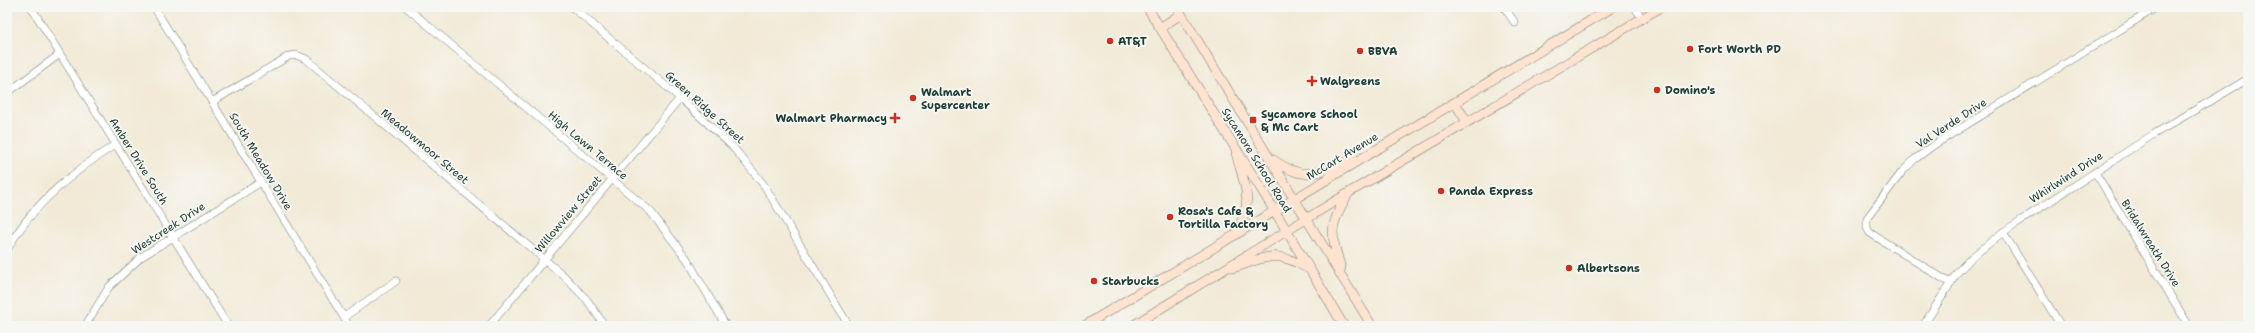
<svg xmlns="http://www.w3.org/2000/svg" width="2255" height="333" font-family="'Shantell Sans',sans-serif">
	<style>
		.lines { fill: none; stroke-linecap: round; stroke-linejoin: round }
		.minor-casing { stroke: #697a6d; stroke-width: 8 }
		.secondary-casing { stroke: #697a6d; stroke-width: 10 }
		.minor { stroke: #fff; stroke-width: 7 }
		.secondary { stroke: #fee3d1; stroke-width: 9 }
		.poi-dot { fill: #c8321e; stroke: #f6f6f2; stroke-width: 1.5 }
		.labels { text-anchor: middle; stroke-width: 4; stroke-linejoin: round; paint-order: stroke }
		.poi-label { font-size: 11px; font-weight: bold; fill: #1f3d34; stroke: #f6f6f2; text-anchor: start }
		.street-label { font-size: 11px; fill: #1f3d34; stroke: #f6f6f2 }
	</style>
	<rect width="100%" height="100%" fill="#f6f6f2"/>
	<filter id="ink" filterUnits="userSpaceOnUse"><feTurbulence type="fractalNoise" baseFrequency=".025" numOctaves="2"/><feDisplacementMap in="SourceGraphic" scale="8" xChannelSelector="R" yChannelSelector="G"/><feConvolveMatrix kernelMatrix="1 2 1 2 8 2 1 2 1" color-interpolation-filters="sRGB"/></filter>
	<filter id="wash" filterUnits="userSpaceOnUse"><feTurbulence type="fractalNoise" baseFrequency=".012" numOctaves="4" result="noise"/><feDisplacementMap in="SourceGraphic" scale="16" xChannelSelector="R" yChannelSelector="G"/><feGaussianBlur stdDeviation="0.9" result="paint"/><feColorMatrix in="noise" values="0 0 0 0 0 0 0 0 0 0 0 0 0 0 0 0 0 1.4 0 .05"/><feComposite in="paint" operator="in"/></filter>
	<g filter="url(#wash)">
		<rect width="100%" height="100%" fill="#f2ead7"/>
	</g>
	<g filter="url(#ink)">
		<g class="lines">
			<defs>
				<path id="minor" d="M31 7 228 326
					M154 7 349 326
					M406 7 650 211 687 259 726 326
					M572 7 680 98 732 146 764 185 849 326
					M1504 7 1515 23
					M1635 7 1642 19
					M7 93 60 54
					M212 102 289 56 296 55 306 59 563 275 587 300 605 326
					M2095 172 2189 326
					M2003 232 2061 326
					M7 250C31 205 74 171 116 144
					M1950 283 1870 233 1867 228V218L1902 172 1915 159 1937 143 2157 7
					M344 317 396 281
					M85 326 109 287 141 257 261 182
					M489 326 680 98
					M1923 326 1957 273 1971 258 2003 232 2154 134 2248 79"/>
				<path id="secondary" d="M1147 7 1268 200 1344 326
					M1177 7 1372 326
					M1160 28 1181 14
					M1455 103 1467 122
					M1272 159C1306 183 1316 173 1351 160
					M1236 234C1254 197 1246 191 1236 153
					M1233 268C1267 257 1274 249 1307 268
					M1341 268C1330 233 1329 226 1348 194
					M1084 326 1613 7
					M1132 326 1350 192 1661 7"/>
			</defs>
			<use href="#minor" class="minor-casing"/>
			<use href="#secondary" class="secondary-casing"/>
			<use href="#minor" class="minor"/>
			<use href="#secondary" class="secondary"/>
		</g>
	</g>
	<g class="poi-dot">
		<circle cx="1110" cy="41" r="4"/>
		<circle cx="1690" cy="49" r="4"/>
		<circle cx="1360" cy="51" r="4"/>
		<path d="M1310 75h4v4h4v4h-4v4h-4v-4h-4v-4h4z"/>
		<circle cx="1657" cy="90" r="4"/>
		<circle cx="913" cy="98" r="4"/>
		<path d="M893 112h4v4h4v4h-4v4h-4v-4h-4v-4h4z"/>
		<rect x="1249" y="116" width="8" height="8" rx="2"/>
		<circle cx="1441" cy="191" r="4"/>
		<circle cx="1170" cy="217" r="4"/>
		<circle cx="1569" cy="268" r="4"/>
		<circle cx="1094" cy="281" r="4"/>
	</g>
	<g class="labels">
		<g class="poi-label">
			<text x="1118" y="45">AT&amp;T</text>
			<text x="1698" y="53">Fort Worth PD</text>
			<text x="1368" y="55">BBVA</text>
			<text x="1320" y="85">Walgreens</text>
			<text x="1665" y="94">Domino's</text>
			<text x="921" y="96">Walmart<tspan x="921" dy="13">Supercenter</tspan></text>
			<text x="1261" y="118">Sycamore School<tspan x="1261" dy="13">&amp; Mc Cart</tspan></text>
			<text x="887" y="122" text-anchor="end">Walmart Pharmacy</text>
			<text x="1449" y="195">Panda Express</text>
			<text x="1178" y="215">Rosa's Cafe &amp;<tspan x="1178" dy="13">Tortilla Factory</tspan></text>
			<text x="1577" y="272">Albertsons</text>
			<text x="1102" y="285">Starbucks</text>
		</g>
		<g class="street-label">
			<text transform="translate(705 107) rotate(42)" y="4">Green Ridge Street</text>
			<text transform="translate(1951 123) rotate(-33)" y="4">Val Verde Drive</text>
			<text transform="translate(588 145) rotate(40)" y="4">High Lawn Terrace</text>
			<text transform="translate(425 146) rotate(40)" y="4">Meadowmoor Street</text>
			<text transform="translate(1342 156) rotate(-31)" y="4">McCart Avenue</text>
			<text transform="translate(1257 160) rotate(58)" y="4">Sycamore School Road</text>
			<text transform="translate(139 161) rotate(58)" y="4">Amber Drive South</text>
			<text transform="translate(261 161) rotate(59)" y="4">South Meadow Drive</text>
			<text transform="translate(2066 177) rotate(-33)" y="4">Whirlwind Drive</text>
			<text transform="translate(568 214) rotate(-50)" y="4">Willowview Street</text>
			<text transform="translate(168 228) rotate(-33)" y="4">Westcreek Drive</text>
			<text transform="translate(2151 243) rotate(58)" y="4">Bridalwreath Drive</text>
		</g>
	</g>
	<rect width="2255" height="333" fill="none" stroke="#f6f6f2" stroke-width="24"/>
</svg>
